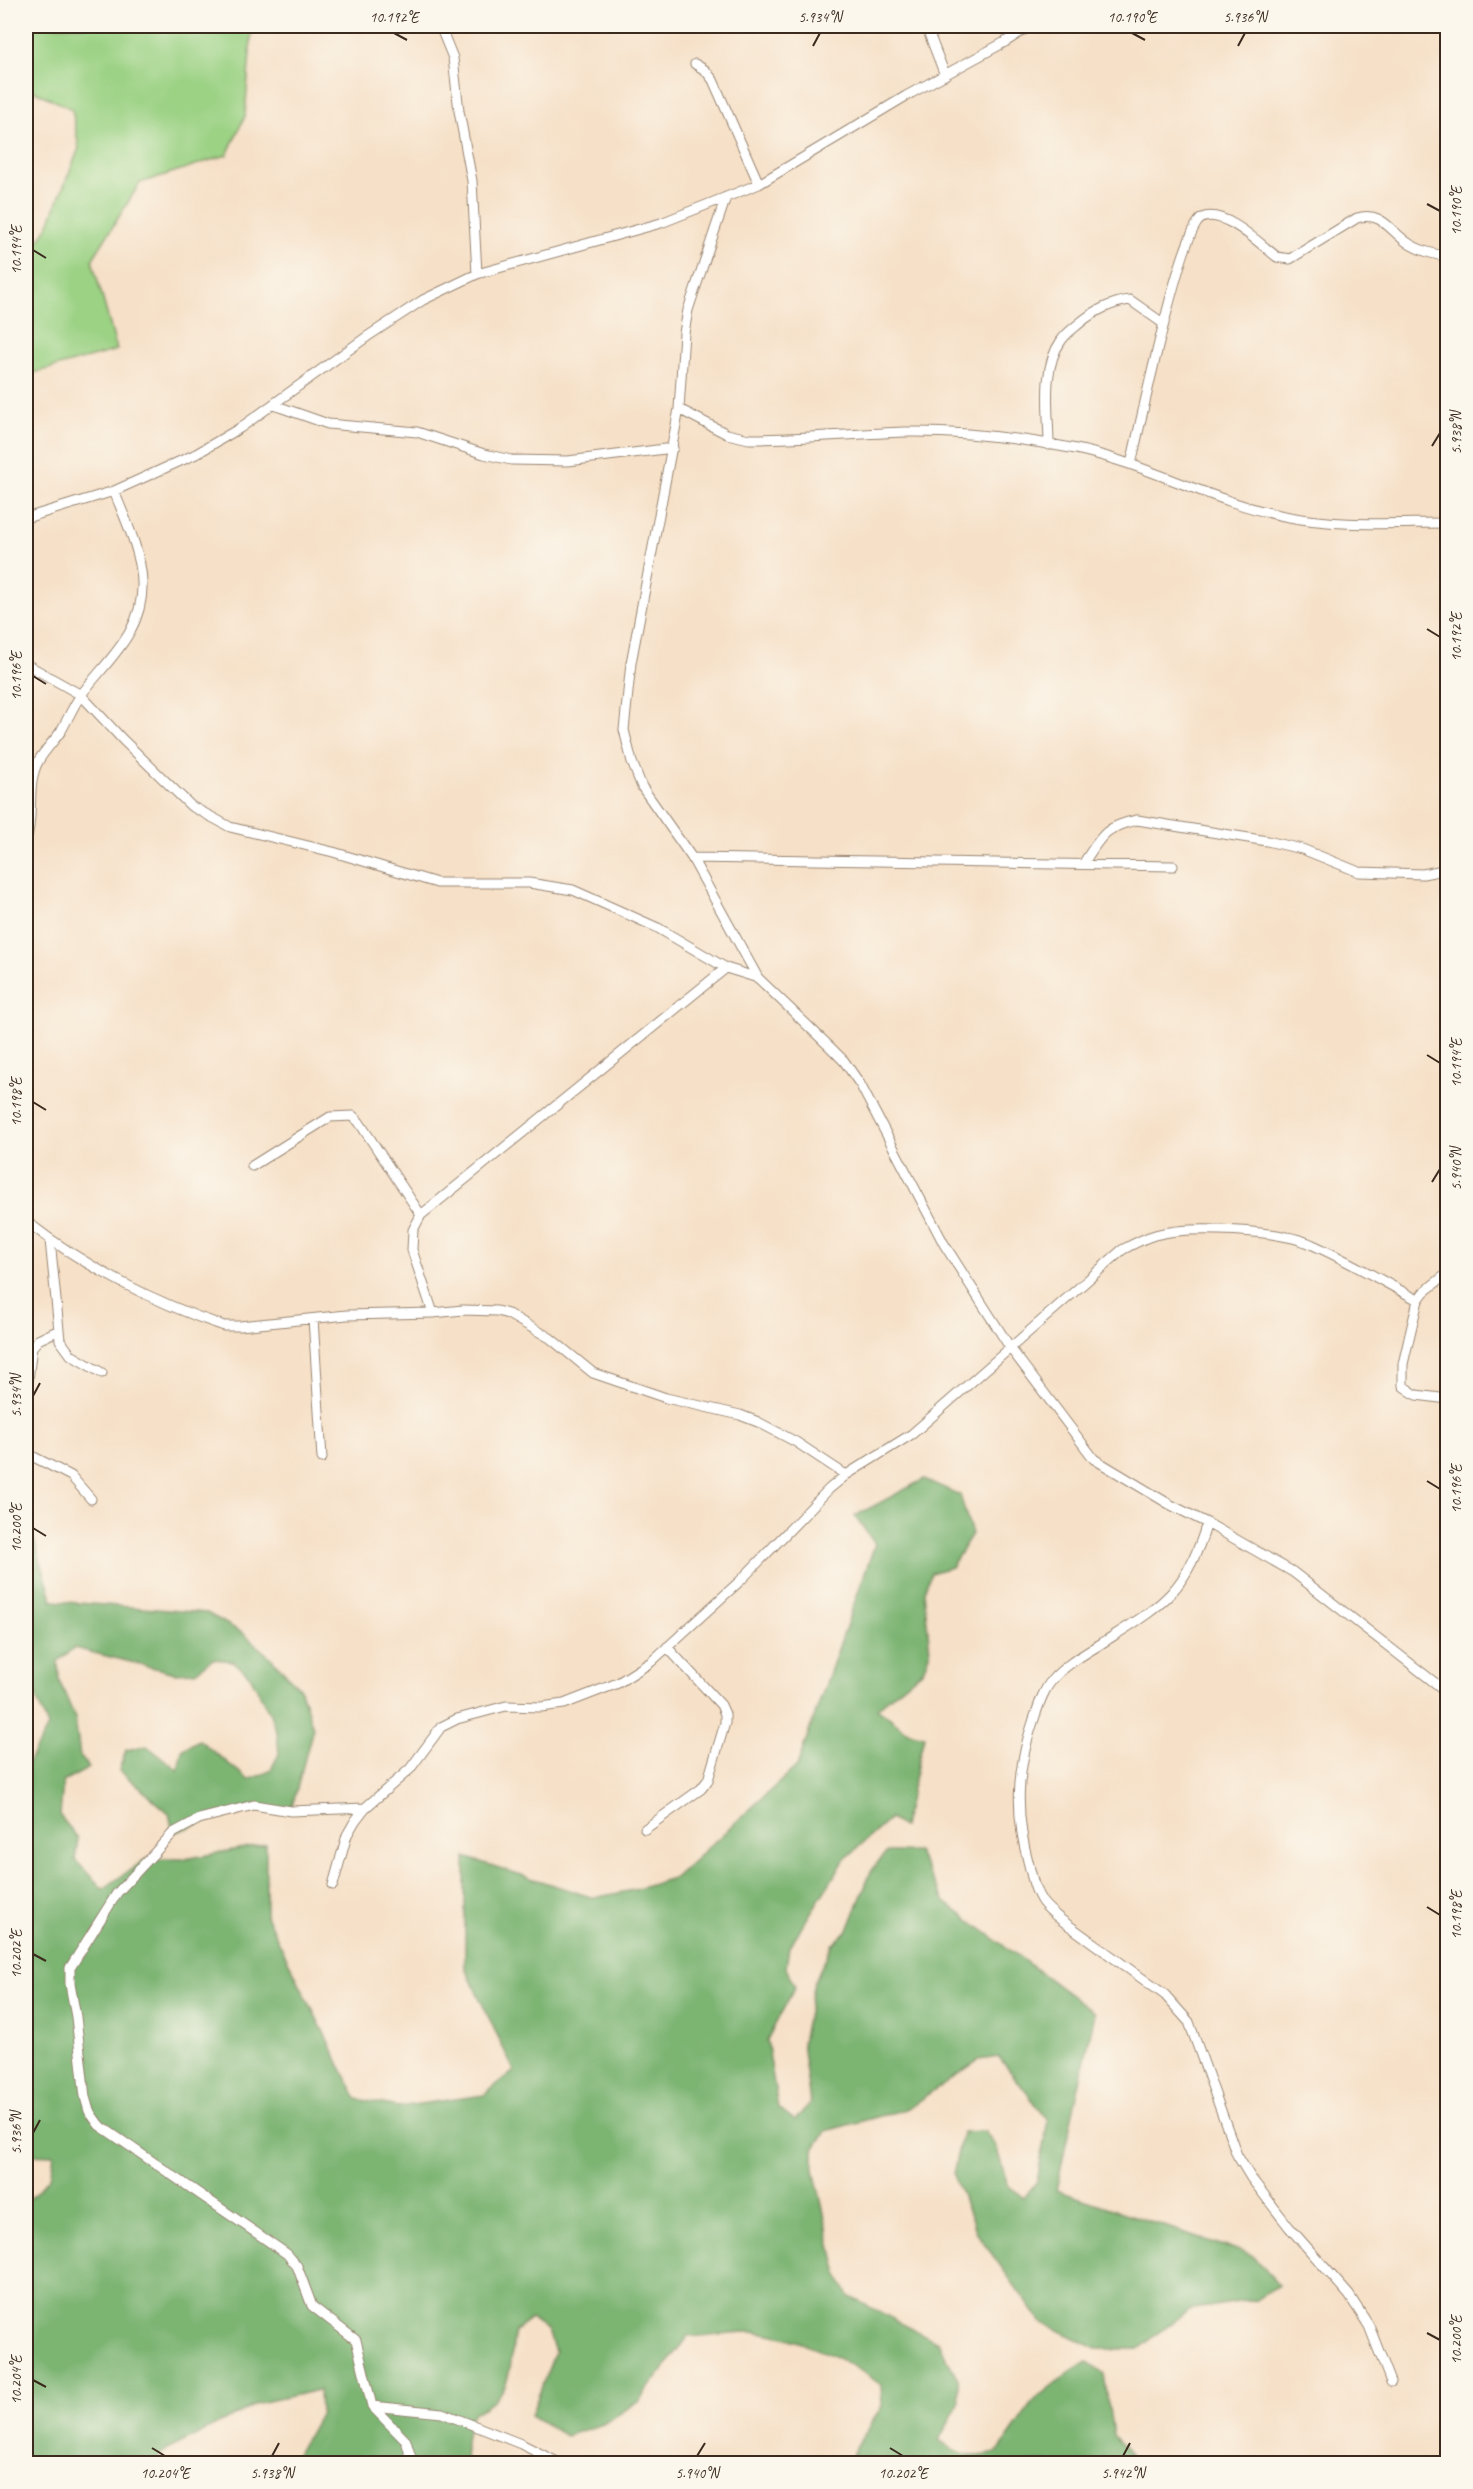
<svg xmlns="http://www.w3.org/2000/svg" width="1473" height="2489" font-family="Caveat,sans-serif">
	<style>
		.green { fill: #9bd284; stroke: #6b7e51; stroke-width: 1.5 }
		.forest { fill: #7cb472; stroke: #5c6f48; stroke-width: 1.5 }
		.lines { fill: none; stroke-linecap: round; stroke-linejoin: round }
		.minor-casing { stroke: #988572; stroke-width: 11 }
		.minor { stroke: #fff; stroke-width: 9 }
		.ticks { fill: none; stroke: #3b2a1e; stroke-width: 2 }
		.neatline { fill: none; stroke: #3b2a1e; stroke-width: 2 }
		.ticks-label { font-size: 15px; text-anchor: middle; fill: #3b2a1e }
	</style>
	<rect width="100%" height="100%" fill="#fbf7ec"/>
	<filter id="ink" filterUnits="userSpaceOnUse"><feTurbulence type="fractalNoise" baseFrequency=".0167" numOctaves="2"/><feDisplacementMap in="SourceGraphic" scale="12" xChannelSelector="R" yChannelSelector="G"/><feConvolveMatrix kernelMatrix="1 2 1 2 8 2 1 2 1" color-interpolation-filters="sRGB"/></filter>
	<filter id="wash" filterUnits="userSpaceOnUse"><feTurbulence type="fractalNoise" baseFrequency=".008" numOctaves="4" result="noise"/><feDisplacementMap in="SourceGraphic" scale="24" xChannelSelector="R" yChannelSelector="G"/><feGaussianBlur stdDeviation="1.35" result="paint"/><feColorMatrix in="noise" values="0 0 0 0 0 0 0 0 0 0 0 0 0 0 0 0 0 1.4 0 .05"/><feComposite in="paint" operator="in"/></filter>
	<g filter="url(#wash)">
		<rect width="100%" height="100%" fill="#f6e0c7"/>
		<path class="green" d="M26 26H252L245 116 227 155 140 183 92 260 117 350 26 375V261L48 226 79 148 72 109 26 87Z"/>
		<path class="forest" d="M924 1479 960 1495 972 1534 951 1567 931 1573 924 1591 930 1652 923 1670 877 1708 908 1732 924 1736 903 1827 890 1819 845 1859 789 1947 786 1968 795 1987 767 2040 778 2108 795 2120 810 2103 802 2043 814 1982 832 1945 848 1930 872 1869 887 1852H917L945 1902 1095 2013 1056 2190 1254 2256 1278 2285 1257 2299 1189 2310 1138 2349H1097L1041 2322 978 2235 953 2175 962 2132 984 2131 996 2146 1008 2186 1024 2198 1037 2181 1048 2120 999 2057 979 2060 906 2109 826 2131 814 2149V2170L838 2275 848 2296 938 2342 958 2379 960 2401 939 2440C961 2457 971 2459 997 2453L1034 2400 1068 2373 1087 2362 1104 2374 1113 2435 1138 2463H847L882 2406 881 2385C850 2360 789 2332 749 2332 729 2332 708 2336 688 2337L638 2402 603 2424 565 2436 531 2415 555 2352 548 2331 531 2319 515 2331C508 2372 515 2394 473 2413 466 2431 462 2445 467 2463H292L320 2413 319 2390 259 2403 165 2451 153 2463H26V2203L50 2177 54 2155 26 2154V1766L48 1727 26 1672V1520L28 1521 53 1601 207 1613 243 1633 273 1660 301 1690 313 1728 291 1811 254 1805 173 1833 169 1813 119 1770 126 1750 147 1746 178 1770 182 1750 199 1740 249 1780 270 1771 279 1754 277 1732 269 1712 250 1676 233 1661 213 1659 195 1672 175 1673 74 1648 58 1661 59 1680 75 1718 80 1756 89 1768 63 1782 60 1816 78 1838 75 1860 103 1889 146 1859H185L266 1844V1916L357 2099 398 2107 484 2095 514 2071 465 1967V1857L594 1898 638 1889 676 1877 797 1766 875 1544 855 1516Z"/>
	</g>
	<g filter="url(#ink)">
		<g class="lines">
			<defs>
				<path id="minor" d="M440 26 453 58 459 111 472 181 477 274
					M926 26 945 75
					M1418 26 1448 28
					M695 64 705 70 713 80 759 184
					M726 197 688 310 684 333 679 409 631 663 624 730 632 762 642 787 692 858 758 978 829 1046 844 1061 860 1084 944 1244 1011 1349 1094 1459 1169 1504 1207 1523 1293 1572 1448 1693
					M274 405 328 424 417 432 484 454 511 460 568 461 673 448
					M679 409 727 434 749 439C801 439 852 434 904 432 961 431 1020 438 1076 449 1148 464 1212 502 1284 516 1337 527 1393 523 1448 523
					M1049 445C1049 413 1041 369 1061 341 1065 334 1074 328 1081 322 1094 311 1113 302 1130 300L1164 324
					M1131 464C1139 430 1181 228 1202 218 1224 208 1261 245 1277 257L1290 259 1357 218C1382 211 1389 230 1408 243 1420 251 1434 254 1448 257
					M26 518 114 491 196 454 240 428 368 336 423 300 477 274 661 223 759 184 906 96 1005 42 1030 26
					M26 664 81 695 123 740 191 806 230 827 333 852 437 883H529L573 890 658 928 726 968
					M26 840C35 815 25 784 39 760 45 750 54 741 61 731 68 719 73 706 81 695 108 659 144 632 142 582 141 551 125 519 114 491
					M692 858 1173 866
					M1083 864C1101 837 1103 827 1137 820L1267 841 1302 849 1359 872 1423 874 1448 869
					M252 1166 330 1117 353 1116 359 1122 421 1215
					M26 1221C83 1266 155 1303 224 1326H240L347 1315 433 1313 463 1310 497 1311 508 1314 550 1338 593 1373 666 1398 740 1415 758 1422 796 1442 846 1475
					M50 1240 60 1340 71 1355 102 1373
					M1448 1273 1424 1292 1418 1300 1403 1364V1386L1416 1395 1448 1399
					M433 1313 412 1250 413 1230 421 1215 726 968 758 978
					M313 1319 322 1458
					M26 1396 32 1347 38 1340 59 1330
					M26 1453 71 1476 91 1499
					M1207 1523C1185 1596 1160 1606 1099 1645 1083 1655 1065 1665 1052 1680 1042 1692 1038 1708 1033 1722 1016 1771 1015 1816 1029 1865 1032 1878 1035 1892 1043 1903 1048 1909 1054 1914 1060 1919L1165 1995 1189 2022 1237 2155 1251 2178 1289 2227 1349 2295 1369 2326 1391 2382
					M365 1808 291 1811 254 1805 199 1819 173 1833 117 1893 70 1968V1984L76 2017 85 2097 89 2111 99 2125 287 2254 297 2266 312 2306 356 2340 372 2406 406 2441 413 2464
					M645 1829 701 1789 708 1780 725 1723V1714L721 1705 667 1647
					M333 1885 347 1835 355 1821 365 1808 410 1769 441 1727 457 1719 506 1706 541 1707 564 1704 618 1683 651 1662 740 1581 829 1489 846 1475 912 1434 1122 1250C1133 1244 1144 1238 1155 1235 1189 1225 1281 1230 1313 1245 1349 1261 1384 1282 1418 1300
					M372 2406 442 2413 521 2444 561 2464"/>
			</defs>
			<use href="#minor" class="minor-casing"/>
			<use href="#minor" class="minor"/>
		</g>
	</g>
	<path class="ticks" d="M394 33 407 40M1132 33 1145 40M813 46 820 33M1238 46 1245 33M1427 204 1440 211M33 250 46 258M1432 446 1440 433M1427 629 1440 637M33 676 46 684M1427 1055 1440 1063M33 1102 46 1110M1432 1182 1440 1169M33 1396 40 1383M1427 1481 1440 1489M33 1528 46 1536M1427 1907 1440 1915M33 1954 46 1961M33 2133 40 2120M1427 2333 1440 2340M33 2380 46 2387M152 2448 165 2456M890 2448 903 2456M272 2456 279 2443M697 2456 705 2443M1123 2456 1130 2443"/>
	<rect width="1473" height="2489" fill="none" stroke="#fbf7ec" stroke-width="66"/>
	<rect x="33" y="33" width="1407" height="2423" class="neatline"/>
	<g class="ticks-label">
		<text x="394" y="22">10.192°E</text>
		<text x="820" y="22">5.934°N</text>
		<text x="1132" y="22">10.190°E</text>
		<text x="1245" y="22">5.936°N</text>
		<text transform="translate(1456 211) rotate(-90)" y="5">10.190°E</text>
		<text transform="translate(16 250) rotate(-90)" y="5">10.194°E</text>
		<text transform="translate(1456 433) rotate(-90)" y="5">5.938°N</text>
		<text transform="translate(1456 637) rotate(-90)" y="5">10.192°E</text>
		<text transform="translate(16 676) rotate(-90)" y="5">10.196°E</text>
		<text transform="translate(1456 1063) rotate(-90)" y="5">10.194°E</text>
		<text transform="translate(16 1102) rotate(-90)" y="5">10.198°E</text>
		<text transform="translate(1456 1169) rotate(-90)" y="5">5.940°N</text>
		<text transform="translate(16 1396) rotate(-90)" y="5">5.934°N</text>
		<text transform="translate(1456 1489) rotate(-90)" y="5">10.196°E</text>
		<text transform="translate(16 1528) rotate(-90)" y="5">10.200°E</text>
		<text transform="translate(1456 1915) rotate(-90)" y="5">10.198°E</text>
		<text transform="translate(16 1954) rotate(-90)" y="5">10.202°E</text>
		<text transform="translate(16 2133) rotate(-90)" y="5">5.936°N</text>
		<text transform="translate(1456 2340) rotate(-90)" y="5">10.200°E</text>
		<text transform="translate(16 2380) rotate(-90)" y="5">10.204°E</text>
		<text x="165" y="2478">10.204°E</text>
		<text x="272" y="2478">5.938°N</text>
		<text x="697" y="2478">5.940°N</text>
		<text x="903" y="2478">10.202°E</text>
		<text x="1123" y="2478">5.942°N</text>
	</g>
</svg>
